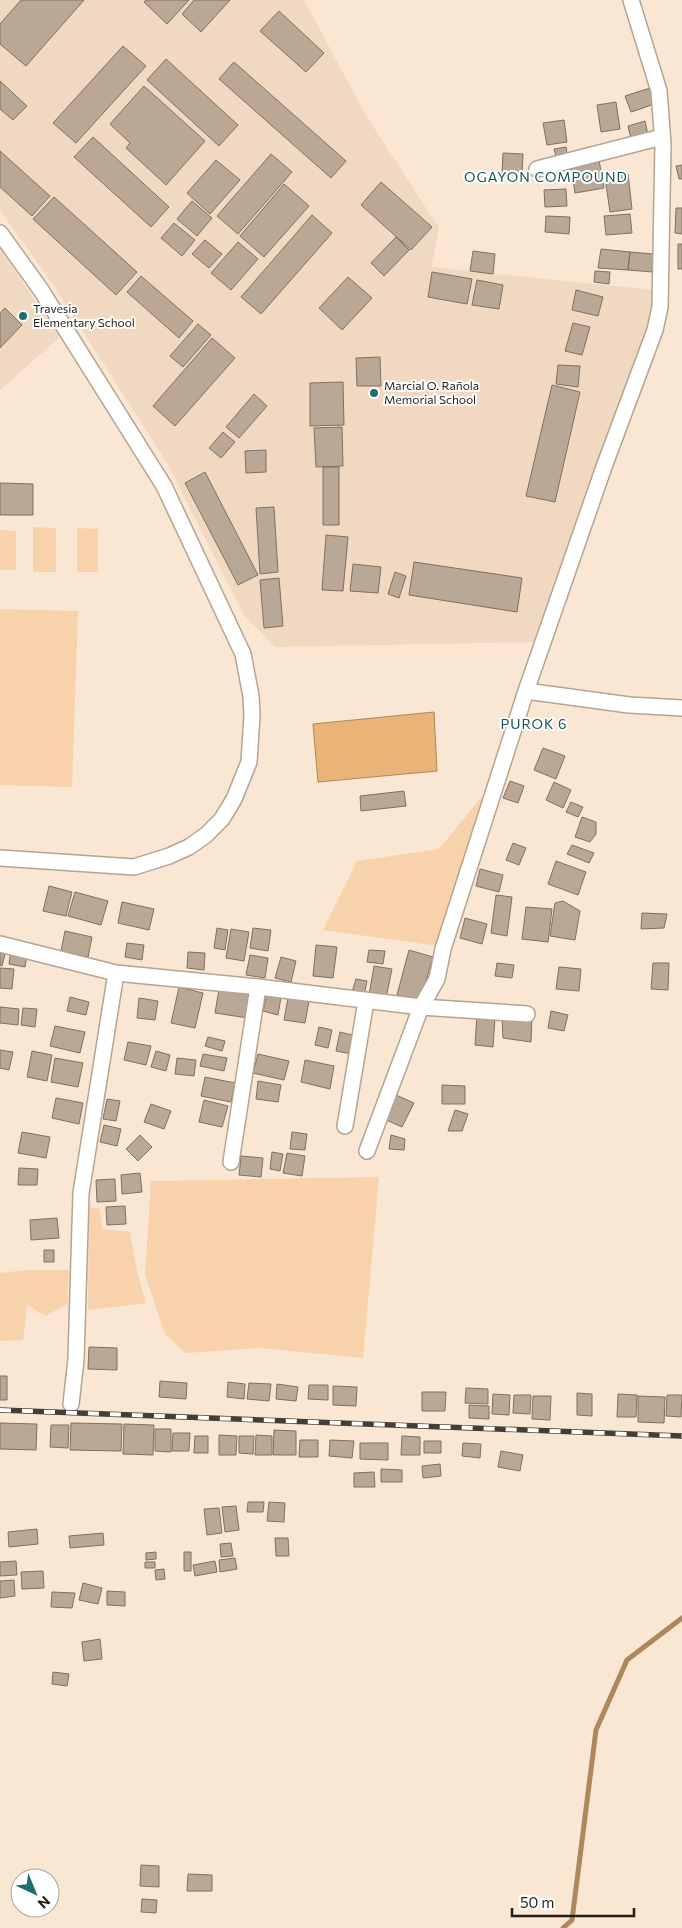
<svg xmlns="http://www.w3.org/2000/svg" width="682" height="1928" font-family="Commissioner,sans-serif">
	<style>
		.built { fill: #f0d9c0 }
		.green { fill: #f7d2ab }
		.water { fill: #eab478; stroke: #ae875b }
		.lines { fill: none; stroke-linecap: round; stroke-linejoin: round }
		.stream { stroke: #ae875b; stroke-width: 5 }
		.building { fill: #b9a896; stroke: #80705f }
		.street-casing { stroke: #b5a492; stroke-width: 18 }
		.street { stroke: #fff; stroke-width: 15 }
		.rail-casing { stroke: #463e35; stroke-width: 5.5 }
		.rail { stroke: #fff; stroke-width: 4; stroke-dasharray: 11; stroke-linecap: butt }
		.poi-dot { fill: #226e6d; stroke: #fff; stroke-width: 2 }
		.labels { text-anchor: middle; stroke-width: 4; stroke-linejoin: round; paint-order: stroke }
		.poi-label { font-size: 12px; fill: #231d16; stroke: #fff; text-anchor: start }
		.neighbourhood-label { font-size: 14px; letter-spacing: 1px; fill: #165353; stroke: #fff }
	</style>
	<rect width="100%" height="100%" fill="#f9e6d3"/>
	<path class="built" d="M0 0H304L365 114 439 228 431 267 653 290 650 323 537 642 275 647 244 615 167 463 52 283 0 210Z
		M0 249 60 337 0 390Z"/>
	<path class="green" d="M33 527 56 528V572H33Z
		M77 528 98 529V572H77Z
		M0 530 16 531V570H0Z
		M0 609 78 611 72 787 0 785Z
		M486 792 438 946 323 930 357 861 439 849Z
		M379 1177 363 1358 260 1348 186 1353 165 1334 145 1274 151 1181Z
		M89 1207 100 1209 102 1229 130 1232 137 1271 146 1303 88 1310Z
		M27 1270H69L67 1304 46 1316 27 1305 23 1340 0 1341V1273Z"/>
	<path class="water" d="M434 712 437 771 318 782 313 724Z"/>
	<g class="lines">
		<path class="stream" d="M563 1928 572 1920 596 1730 627 1660 682 1618"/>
	</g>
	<path class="building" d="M21 0H84L26 66 0 44V24Z
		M146 0H189L167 24 144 2Z
		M194 0H230L201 32 182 14Z
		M279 11 324 53 306 72 260 31Z
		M123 46 146 66 76 143 53 123Z
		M166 59 238 125 219 146 147 80Z
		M234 62 346 161 331 178 219 79Z
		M0 81 27 106 13 120 0 109Z
		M144 86 205 141 166 185 126 148 130 143 110 124Z
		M650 88 655 104 631 112 625 96Z
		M616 102 620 129 601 132 597 105Z
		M564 120 567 142 547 145 543 123Z
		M645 121 648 135 631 139 628 126Z
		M93 137 169 207 151 227 74 157Z
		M566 147 567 154 556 156 554 149Z
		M0 151 50 196 32 216 0 187Z
		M503 153 523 154 522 174 502 173Z
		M271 154 292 172 238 234 217 216Z
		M216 160 240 180 210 214 187 193Z
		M599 160 604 188 575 193 571 165Z
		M682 165V179H679L676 166Z
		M628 174 632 209 610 212 605 178Z
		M381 182 432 227 411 250 361 205Z
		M284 184 309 206 264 257 240 236Z
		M566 189 567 206 545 207 544 190Z
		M54 197 137 272 116 295 33 219Z
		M192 201 212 218 197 236 177 219Z
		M676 208H682V234L675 233Z
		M630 214 632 233 606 235 604 216Z
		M312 215 332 233 261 314 241 297Z
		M546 216 570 217 569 234 545 232Z
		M174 223 195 240 182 256 161 238Z
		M396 237 409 250 384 276 371 263Z
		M205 240 222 254 209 268 192 254Z
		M238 242 258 259 231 290 211 273Z
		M678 244H682V269H678Z
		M601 249 630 252 628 270 598 268Z
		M473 251 495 254 493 274 470 271Z
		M630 252 653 254 652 272 628 270Z
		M595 271 610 272 609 284 594 282Z
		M432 272 472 279 467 304 428 297Z
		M141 276 193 321 179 338 127 292Z
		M348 277 372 298 342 330 319 308Z
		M477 280 503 285 499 309 472 305Z
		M576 290 603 297 598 316 572 310Z
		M5 308 22 325 0 348V313Z
		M573 323 590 327 582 355 565 351Z
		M198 324 211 335 183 367 170 356Z
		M212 338 235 358 175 426 153 406Z
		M380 357 381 386H357L356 358Z
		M558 365 580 366 578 387 556 384Z
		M343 382 344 425 310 426V383Z
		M552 385 580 392 555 502 526 496Z
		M254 394 267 406 239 438 226 427Z
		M342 427 343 466 316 467 314 428Z
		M223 432 235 442 221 458 209 448Z
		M266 450V472L246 473 245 451Z
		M323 467H339V525H323Z
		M205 472 258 575 238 585 185 483Z
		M0 483 33 484V515H0Z
		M274 507 278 572 260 574 256 508Z
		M326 535 348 537 343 591 322 590Z
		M414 562 522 578 517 612 409 595Z
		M353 564 381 567 378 593 350 591Z
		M395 572 406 576 399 598 388 594Z
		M279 578 283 626 264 628 260 580Z
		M543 748 565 756 556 779 534 770Z
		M510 781 524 786 518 803 503 798Z
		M554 782 571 790 563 808 546 800Z
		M404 791 406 806 361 811 360 796Z
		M571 802 583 807 578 817 566 812Z
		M582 817 596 822V834L590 842 575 837Z
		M513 843 526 848 519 865 506 860Z
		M572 845 594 853 589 863 567 854Z
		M556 861 586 872 578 895 548 884Z
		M480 869 503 875 499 892 476 886Z
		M49 886 72 892 66 916 43 911Z
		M75 892 108 901 101 925 68 916Z
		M496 895 512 897 507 936 491 933Z
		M563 901 580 911 575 940 550 936 555 903Z
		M122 902 154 909 149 930 118 923Z
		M526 907 552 909 548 942 522 939Z
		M642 913 667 914 664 928 641 929Z
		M465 918 487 924 482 944 460 938Z
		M217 928 228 930 225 950 214 948Z
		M253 928 271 930 268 951 250 948Z
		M231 929 249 932 244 961 226 958Z
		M65 931 92 937 88 957 61 951Z
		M127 943 144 945 142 960 125 957Z
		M316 945 337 947 333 978 313 976Z
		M0 949 6 950 2 966 0 965Z
		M369 950 385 951 383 964 367 962Z
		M409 950 433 957 420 1001 397 995Z
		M11 951 27 954 25 967 9 964Z
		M188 952 205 953 204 970 187 968Z
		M250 955 268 958 265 978 246 975Z
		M281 957 296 961 291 982 275 978Z
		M497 963 514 965 512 978 495 976Z
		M653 963H669L668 990 651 989Z
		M374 966 392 969 386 998 369 995Z
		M559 967 581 969 579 991 556 989Z
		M0 968 14 969 12 989 0 988Z
		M356 979 367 981 364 995 352 992Z
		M179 987 203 993 195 1028 171 1023Z
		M219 989 252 994 248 1018 215 1013Z
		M267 994 281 997 278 1015 263 1011Z
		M70 997 89 1002 86 1015 67 1011Z
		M139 998 158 1001 155 1020 137 1018Z
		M288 998 309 1001 305 1023 284 1020Z
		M0 1007 19 1009 18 1025 0 1023Z
		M23 1008 37 1009 35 1027 21 1025Z
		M551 1011 568 1015 564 1031 548 1028Z
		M532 1014 531 1042 503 1038 502 1018Z
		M477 1015 495 1016 493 1047 475 1045Z
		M55 1026 85 1032 80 1053 50 1046Z
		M319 1027 332 1030 328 1048 315 1045Z
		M340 1032 356 1036 352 1054 336 1051Z
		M208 1037 225 1041 222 1051 205 1046Z
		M128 1042 151 1046 146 1065 124 1060Z
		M0 1050 13 1052 9 1070 0 1068Z
		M32 1051 52 1055 47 1081 27 1077Z
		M156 1051 170 1055 166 1071 151 1067Z
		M203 1054 227 1058 224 1071 200 1066Z
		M258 1054 289 1061 284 1080 253 1073Z
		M55 1058 83 1063 78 1087 51 1082Z
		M177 1058 196 1060 194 1076 175 1074Z
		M305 1060 334 1066 330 1089 301 1082Z
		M205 1077 235 1083 231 1102 201 1096Z
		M258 1081 281 1085 278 1102 256 1099Z
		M442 1085 465 1086V1104H442Z
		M396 1095 414 1103 402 1127 384 1119Z
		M56 1098 83 1103 79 1124 52 1118Z
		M107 1099 120 1101 116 1121 103 1119Z
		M204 1100 228 1106 222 1127 199 1122Z
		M151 1104 171 1111 164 1129 144 1122Z
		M455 1110 468 1114 462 1131H448Z
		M104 1125 121 1129 117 1146 100 1142Z
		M22 1132 50 1137 46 1158 18 1153Z
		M292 1132 307 1134 305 1150 290 1149Z
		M140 1135 152 1147 138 1161 126 1149Z
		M391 1135 405 1139 404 1150 389 1149Z
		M272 1152 283 1154 280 1171 270 1169Z
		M287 1153 305 1156 302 1176 283 1173Z
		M241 1156 263 1158 261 1177 239 1175Z
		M19 1168 38 1169 37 1185H18Z
		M140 1173 142 1192 122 1194 121 1175Z
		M115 1179 116 1201 97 1202 96 1180Z
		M125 1206 126 1224 107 1225 106 1207Z
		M57 1218 59 1238 31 1240 30 1220Z
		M44 1250H54V1262H44Z
		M89 1347 117 1348V1370L88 1369Z
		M0 1376H7V1400H0Z
		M160 1381 187 1383 186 1399 159 1397Z
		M228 1382 245 1384 244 1399 227 1397Z
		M249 1383 271 1384 269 1401 247 1399Z
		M277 1384 298 1387 296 1401 276 1399Z
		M309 1385H328V1400L308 1399Z
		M333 1386 357 1387 356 1406 333 1405Z
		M466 1388 488 1389V1404L465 1403Z
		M422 1392H446L445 1411H422Z
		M577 1393 592 1394V1416L577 1415Z
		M493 1394 510 1395 509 1415 492 1414Z
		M618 1394 637 1395 636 1417H617Z
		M514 1395H531L530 1414 513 1413Z
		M667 1395H682L681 1417 666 1416Z
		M533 1396H551L550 1420 532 1419Z
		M638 1396 665 1397 664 1423 638 1422Z
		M469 1405 489 1406V1419L469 1418Z
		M0 1423 37 1424 36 1450 0 1449Z
		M71 1423 122 1424 121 1451 70 1450Z
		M124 1424 154 1425 153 1455 123 1454Z
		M51 1425H69L68 1448 50 1447Z
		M155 1429H171V1452L155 1451Z
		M274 1430 296 1431V1455H273Z
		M173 1433H190L189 1451H172Z
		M219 1435 237 1436 236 1455H219Z
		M256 1435 272 1436V1455H255Z
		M195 1436H208V1453H194Z
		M239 1436H254L253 1454 239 1453Z
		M402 1436 420 1437V1455H401Z
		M300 1440H318V1457H299Z
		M330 1440 354 1441 352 1458 329 1456Z
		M424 1441H441V1453H424Z
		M360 1443H388V1460L360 1459Z
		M463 1443 481 1444 480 1458 462 1456Z
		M501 1451 523 1455 520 1471 498 1467Z
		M440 1464 441 1476 423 1478 422 1466Z
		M381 1469 402 1470V1482H381Z
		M374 1472 375 1487H354V1473Z
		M248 1502H264L263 1512H247Z
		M269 1502 285 1503 284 1522 267 1521Z
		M236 1506 239 1530 225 1532 222 1507Z
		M219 1508 222 1533 207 1535 204 1509Z
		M37 1529 38 1544 9 1547 8 1532Z
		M103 1533 104 1545 70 1548 69 1536Z
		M275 1538H288L289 1556H276Z
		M231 1543 233 1556 221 1557 220 1544Z
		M156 1552V1559L146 1560V1553Z
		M184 1552H191V1571H184Z
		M235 1558 237 1569 220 1572 219 1560Z
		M16 1561 17 1575 0 1576V1562Z
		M215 1561 217 1572 195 1576 193 1565Z
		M145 1562H155V1568H145Z
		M164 1569 165 1579 156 1580 155 1570Z
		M43 1571 44 1588 22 1589 21 1572Z
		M14 1580 15 1596 0 1598V1581Z
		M83 1583 102 1588 98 1604 79 1600Z
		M107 1591 125 1592V1606L107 1605Z
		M52 1592 75 1593 72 1608 51 1607Z
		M100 1639 102 1659 84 1661 82 1642Z
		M53 1672 69 1674 67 1686 52 1684Z
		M141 1865 159 1866V1887L140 1886Z
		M188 1874 212 1875V1891H187Z
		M142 1899 157 1900 156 1913 141 1912Z"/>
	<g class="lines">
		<defs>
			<path id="street" d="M537 169 662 137
				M0 233 41 290 164 486 243 654 251 696 252 715 249 762 234 799 222 819 206 835 189 847 169 856 134 867 0 858
				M526 691 629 705 682 708
				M0 944 116 973 258 987 421 1007 527 1014
				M345 1126 366 1001
				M367 1151 421 1007 437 979 443 949 526 691 605 464 655 330 660 307 663 144 659 91 631 0
				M231 1162 258 987
				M71 1404 76 1359 81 1193 116 973"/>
		</defs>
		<use href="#street" class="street-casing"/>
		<use href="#street" class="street"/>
		<defs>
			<path id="rail" d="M0 1410 682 1436"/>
		</defs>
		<use href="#rail" class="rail-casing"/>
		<use href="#rail" class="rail"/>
	</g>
	<g class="poi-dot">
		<circle cx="23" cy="316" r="5"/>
		<circle cx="374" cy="393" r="5"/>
	</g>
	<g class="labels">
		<g class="poi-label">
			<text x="33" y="313">Travesia<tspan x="33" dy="14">Elementary School</tspan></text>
			<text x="384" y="390">Marcial O. Rañola<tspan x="384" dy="14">Memorial School</tspan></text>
		</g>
		<g class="neighbourhood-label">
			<text x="546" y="182">OGAYON COMPOUND</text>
			<text x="534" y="729">PUROK 6</text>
		</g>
	</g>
	<g transform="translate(35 1893) rotate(136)"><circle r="24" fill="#ffffff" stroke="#a7a5a2"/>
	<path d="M0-4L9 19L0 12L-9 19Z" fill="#226e6d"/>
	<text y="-8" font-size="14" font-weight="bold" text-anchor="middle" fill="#231d16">N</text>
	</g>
	<path d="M512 1908v8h122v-8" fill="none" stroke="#231d16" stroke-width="2.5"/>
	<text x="520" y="1908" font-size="15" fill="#231d16" stroke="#ffffff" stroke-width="4" paint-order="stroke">50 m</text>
</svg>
